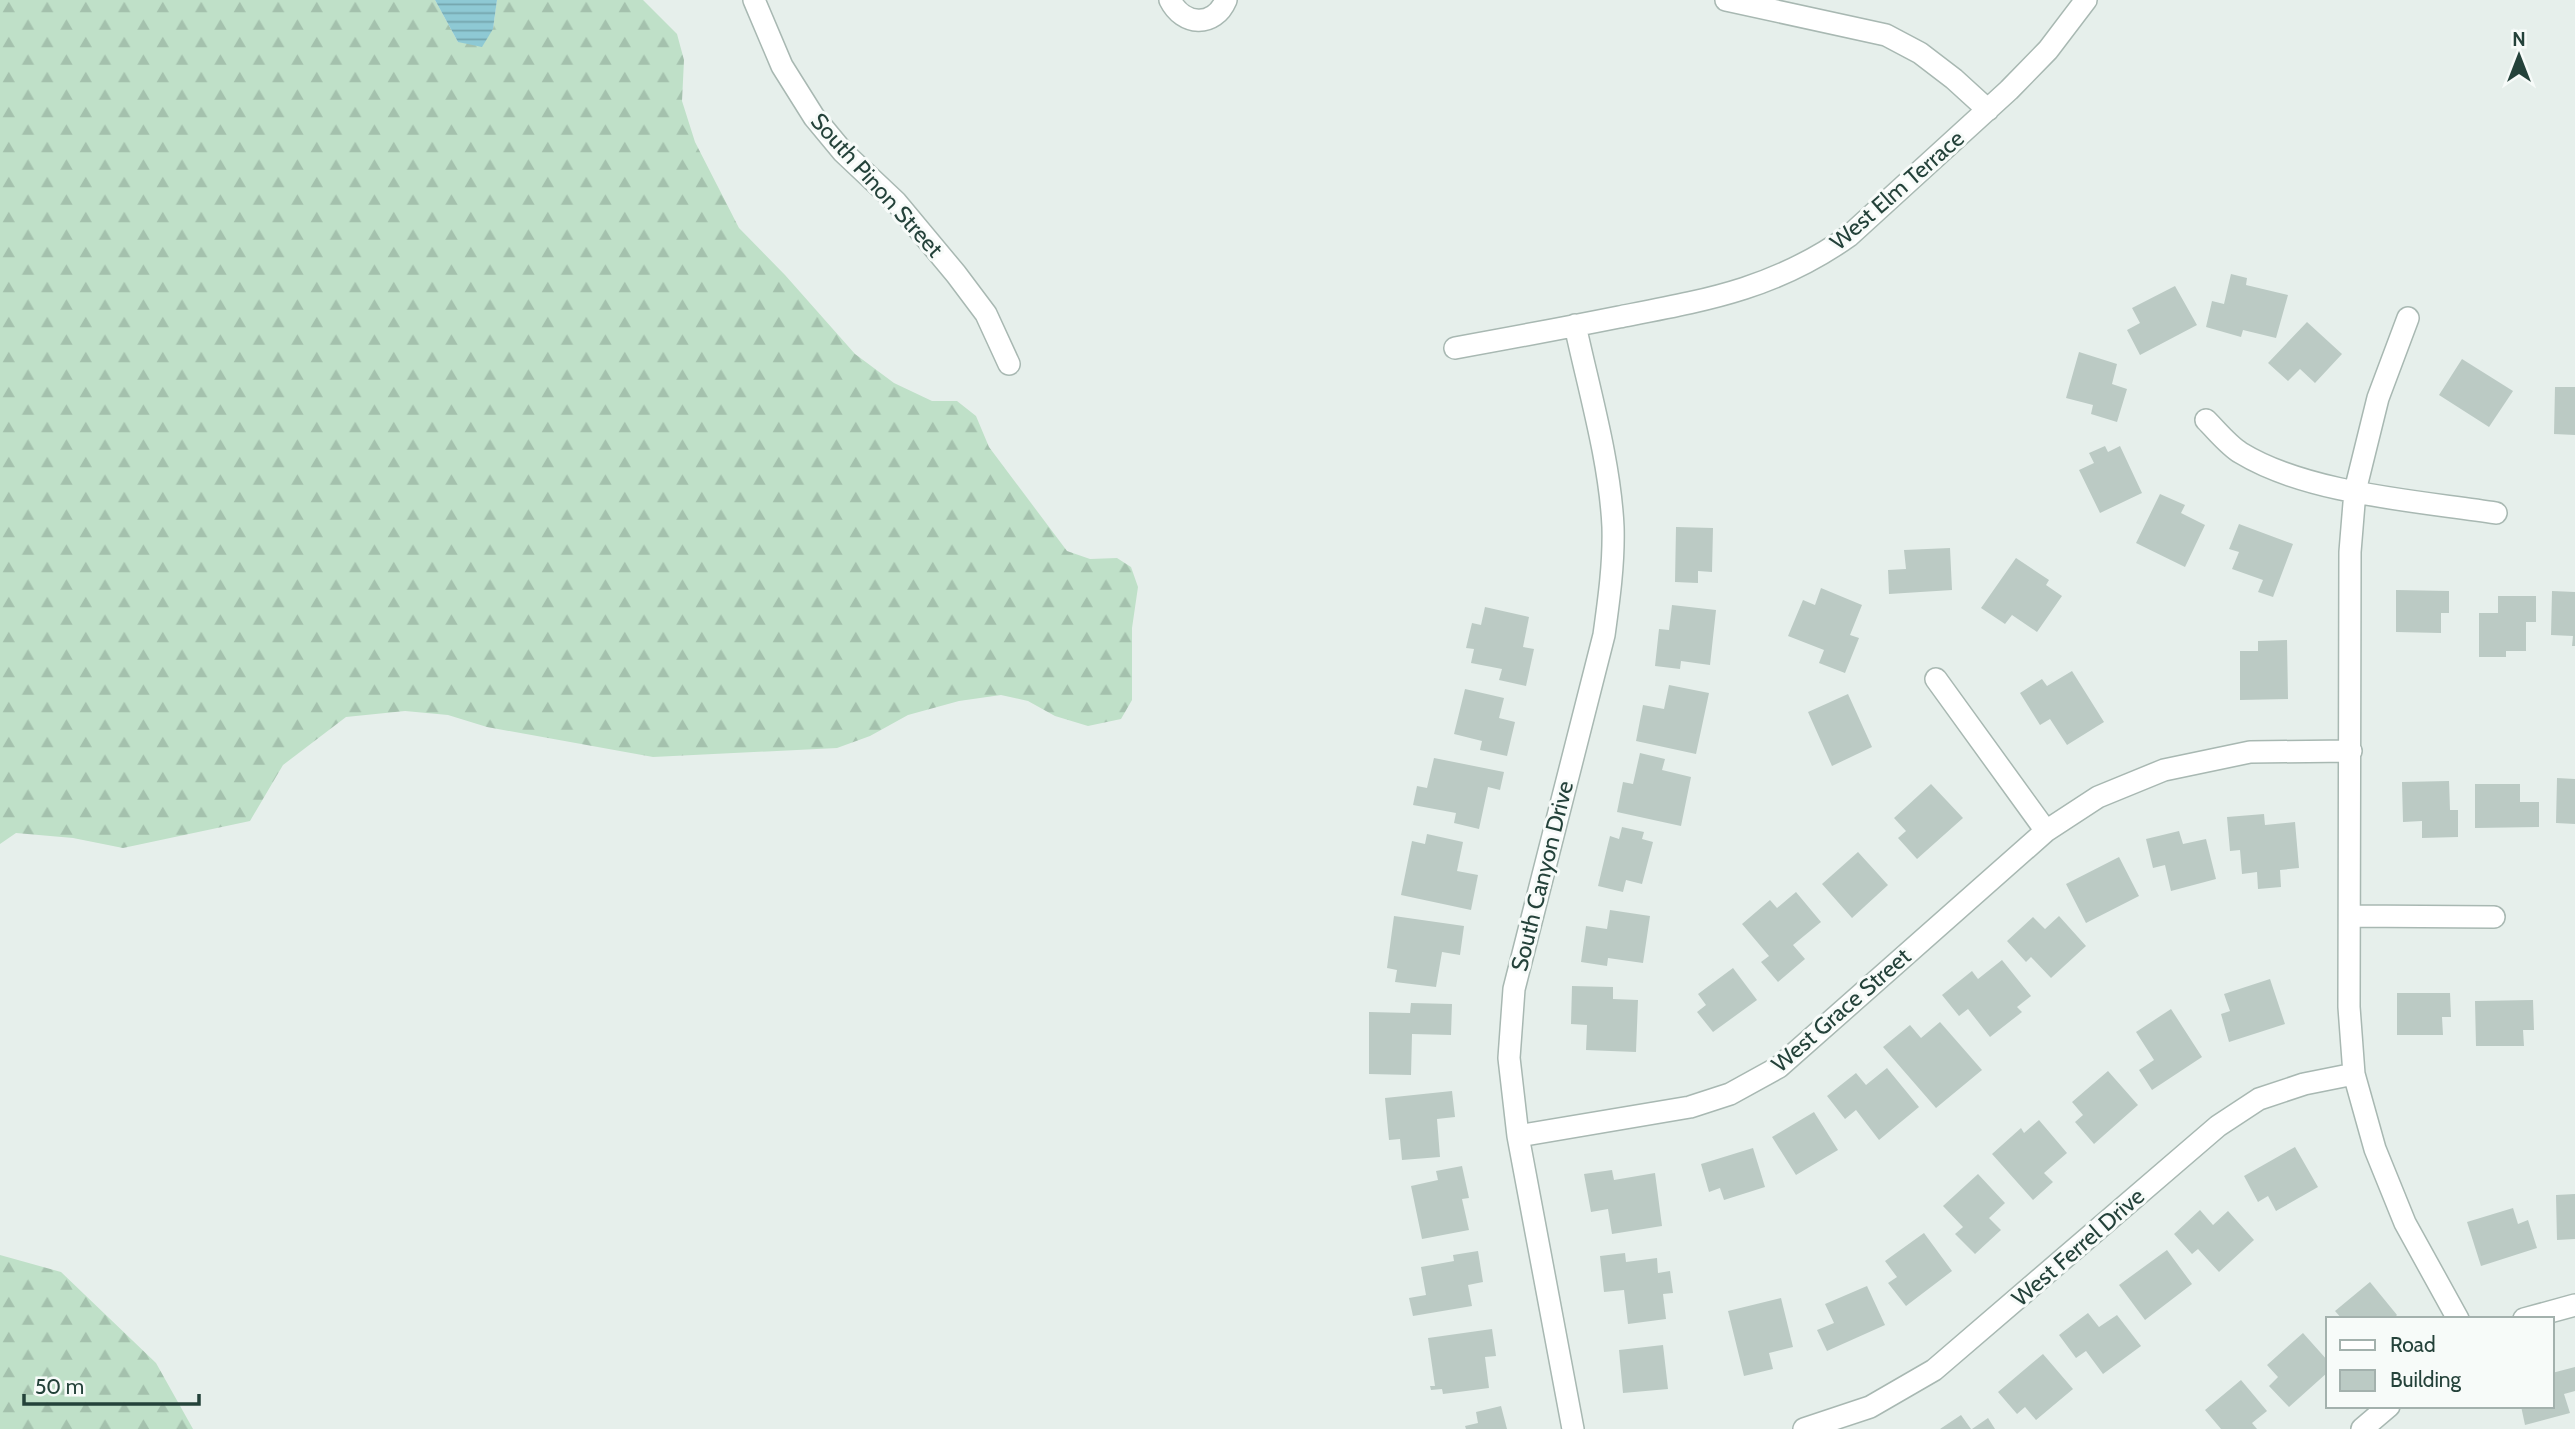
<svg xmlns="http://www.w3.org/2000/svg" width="2575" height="1429" font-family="Cabin,sans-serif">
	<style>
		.forest { fill: url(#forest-firs) }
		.water { fill: url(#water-rules) }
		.building { fill: #bbcac4 }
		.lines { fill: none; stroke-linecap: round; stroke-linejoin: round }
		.street-casing { stroke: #a8b8b2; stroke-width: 24 }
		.street { stroke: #fff; stroke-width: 21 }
		.labels { text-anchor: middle; stroke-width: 6; stroke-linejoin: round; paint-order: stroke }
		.street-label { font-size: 23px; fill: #24423a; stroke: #f7fbf9 }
	</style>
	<defs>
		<pattern id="forest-firs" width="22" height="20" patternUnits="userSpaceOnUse" patternTransform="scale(1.75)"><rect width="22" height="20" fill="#bfe0c8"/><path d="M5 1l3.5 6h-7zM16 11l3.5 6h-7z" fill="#a4c1ad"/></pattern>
		<pattern id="water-rules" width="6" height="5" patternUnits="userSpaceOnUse" patternTransform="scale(1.75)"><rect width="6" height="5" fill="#8ec9d4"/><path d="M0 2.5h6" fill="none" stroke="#74a5ad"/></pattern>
	</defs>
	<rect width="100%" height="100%" fill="#e6efeb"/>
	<path class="forest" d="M0 0H435L458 42 493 29 497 0H643L677 34 684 60 682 101 695 142 739 228 785 275 855 354 894 383 932 401H957L976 416 989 447 1067 551 1090 559 1117 558 1131 567 1138 587 1132 628V700L1121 719 1088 726 1055 716 1028 701 1001 695 959 701 908 715 870 736 837 748 653 757 487 727 448 715 405 711 346 717 283 765 250 821 123 848 73 838 16 833 0 844Z
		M0 1255 61 1272 156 1363 193 1429H0Z"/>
	<path class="water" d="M435 0H497L493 29 482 47 458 42Z"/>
	<path class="building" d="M2231 274 2247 278 2246 285 2288 295 2276 338 2243 330 2241 337 2206 327 2212 301 2224 304Z
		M2175 286 2197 325 2140 355 2127 330 2140 323 2132 308Z
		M2307 322 2342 354 2315 383 2300 369 2288 381 2268 363Z
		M2079 352 2117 364 2112 384 2127 389 2117 422 2091 414 2093 405 2066 398Z
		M2462 359 2513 391 2489 427 2439 395Z
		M2555 387H2575V435L2554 434Z
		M2105 446 2108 452 2120 446 2142 493 2100 513 2079 470 2094 463 2089 453Z
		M2160 494 2185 505 2181 513 2205 525 2185 567 2136 543Z
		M2239 524 2293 544 2273 597 2258 592 2263 580 2232 569 2239 552 2229 549Z
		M1676 527 1713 528 1712 572 1698 571V583L1675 582Z
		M1950 548 1952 590 1889 594 1888 570 1906 569 1904 550Z
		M2016 558 2049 580 2046 585 2062 596 2037 632 2012 615 2005 624 1981 608Z
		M1821 588 1862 605 1850 635 1859 638 1845 673 1819 663 1824 650 1788 636 1803 600 1815 605Z
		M2396 590 2449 591V613H2441V633L2396 632Z
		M2552 591 2575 592V646H2572L2573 636 2551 635Z
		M2498 596H2536V622H2526V651H2506V657H2479V613H2498Z
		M1672 605 1716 610 1710 665 1681 661 1680 669 1655 666 1659 629 1669 630Z
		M1485 607 1529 617 1523 647 1534 649 1526 686 1499 680 1502 669 1471 663 1474 649 1466 648 1472 623 1481 625Z
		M2287 640 2288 699 2240 700V651H2258V641Z
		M2072 671 2104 722 2067 745 2050 719 2040 725 2020 693 2042 679 2047 686Z
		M1669 685 1709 693 1696 754 1636 741 1643 705 1664 709Z
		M1465 689 1504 698 1499 718 1515 722 1507 756 1480 750 1482 741 1454 734Z
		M1848 694 1872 747 1832 766 1808 712Z
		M1640 753 1665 759 1662 770 1691 777 1681 826 1617 812 1623 782 1633 784Z
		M1434 758 1504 772 1500 790 1488 787 1479 829 1454 823 1456 813 1413 805 1417 786 1427 788Z
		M2557 778 2575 779V824L2556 823Z
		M2449 781 2450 810H2458V837L2422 838V821L2403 822 2402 782Z
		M1931 784 1963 818 1917 859 1898 838 1906 831 1894 818Z
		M2475 784H2520V802H2539V827L2475 828Z
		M2264 814 2265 825 2295 822 2299 868 2280 870 2281 887 2258 889 2257 872 2242 874 2240 850 2230 851 2227 817Z
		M1622 827 1644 832 1642 839 1653 842 1642 884 1626 880 1623 892 1598 886 1610 836 1619 839Z
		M2179 831 2183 844 2206 839 2216 879 2171 891 2165 865 2153 868 2146 839Z
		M1427 834 1463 842 1457 871 1478 875 1471 910 1401 895 1412 841 1425 844Z
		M1858 852 1888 885 1852 918 1822 884Z
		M2119 857 2139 896 2086 923 2066 884Z
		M1796 892 1821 922 1793 945 1805 959 1778 982 1761 962 1769 956 1742 924 1770 900 1777 908Z
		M1610 910 1650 916 1643 963 1608 958 1607 966 1581 962 1586 926 1607 929Z
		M1394 916 1464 926 1460 955 1442 952 1436 987 1395 982 1397 970 1387 968Z
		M2059 916 2086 946 2051 978 2031 957 2026 962 2007 941 2033 917 2045 929Z
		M2002 960 2031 996 2017 1007 2022 1012 1990 1037 1968 1009 1959 1016 1942 995 1972 971 1978 979Z
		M1733 968 1757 1000 1713 1032 1697 1012 1706 1005 1698 994Z
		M2270 979 2285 1024 2229 1042 2221 1014 2230 1011 2224 994Z
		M1572 986 1613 987V999L1638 1000 1636 1052 1586 1050 1587 1025 1571 1024Z
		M2397 993H2450L2451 1017H2442L2443 1035H2397Z
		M2533 1000 2534 1030H2523L2524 1046H2476L2475 1001Z
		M1411 1003 1452 1004 1451 1035 1412 1034 1411 1075 1369 1074V1012L1410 1013Z
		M2171 1009 2202 1057 2152 1090 2139 1070 2154 1060 2136 1032Z
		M1940 1022 1982 1070 1936 1108 1883 1047 1910 1025 1921 1038Z
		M1887 1068 1919 1107 1879 1140 1856 1110 1845 1119 1827 1096 1856 1073 1866 1085Z
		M2108 1071 2138 1105 2094 1144 2075 1122 2083 1115 2072 1102Z
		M1452 1091 1455 1117 1437 1119 1440 1157 1402 1160 1400 1139 1389 1140 1385 1098Z
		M1814 1112 1838 1150 1796 1175 1772 1137Z
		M2039 1120 2067 1153 2044 1173 2053 1182 2033 1200 1992 1154 2021 1128 2024 1133Z
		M2295 1147 2318 1187 2276 1211 2268 1196 2258 1202 2244 1176Z
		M1753 1148 1765 1187 1724 1200 1720 1188 1709 1192 1701 1164Z
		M1462 1166 1469 1198 1462 1199 1469 1230 1422 1239 1411 1186 1438 1180 1436 1171Z
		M1612 1170 1614 1180 1655 1173 1662 1226 1612 1234 1608 1209 1591 1212 1584 1174Z
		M1978 1174 2005 1203 1989 1218 2001 1230 1975 1254 1955 1234 1963 1227 1943 1206Z
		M2575 1194V1239L2557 1240 2556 1195Z
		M2513 1208 2518 1224 2528 1220 2537 1248 2481 1266 2467 1222Z
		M2200 1210 2213 1225 2228 1211 2254 1240 2219 1272 2198 1249 2192 1254 2174 1234Z
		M1924 1233 1952 1271 1906 1306 1888 1283 1897 1277 1885 1261Z
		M2167 1250 2192 1284 2145 1320 2119 1285Z
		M1478 1251 1483 1282 1468 1285 1472 1306 1413 1316 1409 1298 1426 1295 1421 1267 1454 1261 1453 1255Z
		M1625 1253 1626 1262 1657 1258 1658 1273 1670 1271 1673 1293 1663 1294 1666 1319 1628 1324 1624 1290 1604 1292 1600 1256Z
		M2370 1282 2397 1315 2393 1319H2342L2335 1311Z
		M1867 1286 1885 1325 1827 1351 1817 1330 1834 1323 1825 1304Z
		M1781 1298 1793 1347 1769 1353 1773 1369 1744 1376 1728 1311Z
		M2088 1313 2099 1327 2117 1315 2141 1346 2103 1374 2086 1351 2076 1358 2059 1335Z
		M1492 1329 1496 1356 1485 1357 1489 1388 1443 1394 1442 1389 1431 1390 1430 1386H1435L1428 1338Z
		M2303 1333 2328 1361V1372L2289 1407 2269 1386 2278 1377 2267 1365Z
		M1663 1345 1668 1389 1623 1393 1619 1350Z
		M2043 1354 2073 1389 2036 1420 2025 1407 2017 1414 1998 1392Z
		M2575 1367V1391L2564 1394 2570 1413 2525 1425 2521 1406H2552V1373Z
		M2241 1380 2267 1411 2252 1423 2257 1429H2221L2205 1410Z
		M1501 1406 1507 1429H1466L1465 1426 1478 1423 1476 1412Z
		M1961 1415 1971 1429H1940Z
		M1988 1418 1995 1429H1972Z"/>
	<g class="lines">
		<defs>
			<path id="street" d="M754 0 782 66 814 117 843 152 896 202 956 274 986 314 1009 364
				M1170 0C1183 26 1214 28 1226 0
				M1726 0 1886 35 1920 53 1954 79 1988 110
				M2408 318 2378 398 2355 491 2350 552 2349 1007 2354 1074 2375 1149 2405 1223 2458 1319
				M1455 348C1510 338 1564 328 1619 317 1707 300 1774 289 1849 236L2009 90 2048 50 2086 0
				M2206 420C2217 431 2229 446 2241 453 2308 494 2419 501 2496 513
				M1936 679 2046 831
				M2350 916 2494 917
				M1518 1136 1690 1107 1730 1094 1779 1067 2046 831 2098 797 2164 770 2250 752 2351 751
				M2524 1319 2575 1305
				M1573 1429 1518 1136 1509 1058 1514 989 1604 635C1609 599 1614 563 1613 527 1610 461 1589 390 1575 325
				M1804 1429 1870 1407 1934 1370 2218 1126 2259 1099 2304 1084 2354 1074
				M2362 1429 2389 1406"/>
		</defs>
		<use href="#street" class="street-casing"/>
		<use href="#street" class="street"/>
	</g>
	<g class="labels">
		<g class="street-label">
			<text transform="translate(877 185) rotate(48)" y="8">South Pinon Street</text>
			<text transform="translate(1897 190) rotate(-41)" y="8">West Elm Terrace</text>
			<text transform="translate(1542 876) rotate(-76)" y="8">South Canyon Drive</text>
			<text transform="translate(1841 1010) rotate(-41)" y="8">West Grace Street</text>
			<text transform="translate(2078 1247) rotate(-41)" y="8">West Ferrel Drive</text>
		</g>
	</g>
	<rect x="2326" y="1317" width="228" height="91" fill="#f7fbf9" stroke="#a3b1ad" stroke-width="2"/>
	<rect x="2340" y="1340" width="35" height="10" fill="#ffffff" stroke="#a3b1ad" stroke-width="2"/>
	<text x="2390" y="1352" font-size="21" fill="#24423a">Road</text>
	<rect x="2340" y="1370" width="35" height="21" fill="#bbcac4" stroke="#a3b1ad" stroke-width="2"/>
	<text x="2390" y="1387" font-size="21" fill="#24423a">Building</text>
	<g transform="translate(2519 56)" stroke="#f7fbf9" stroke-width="5" paint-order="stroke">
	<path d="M0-5L12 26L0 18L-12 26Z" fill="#24423a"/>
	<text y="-10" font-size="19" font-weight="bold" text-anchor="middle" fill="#24423a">N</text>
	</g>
	<path d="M24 1394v10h175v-10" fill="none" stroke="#24423a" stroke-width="3.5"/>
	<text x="35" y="1394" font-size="21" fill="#24423a" stroke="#f7fbf9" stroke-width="5" paint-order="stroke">50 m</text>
</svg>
